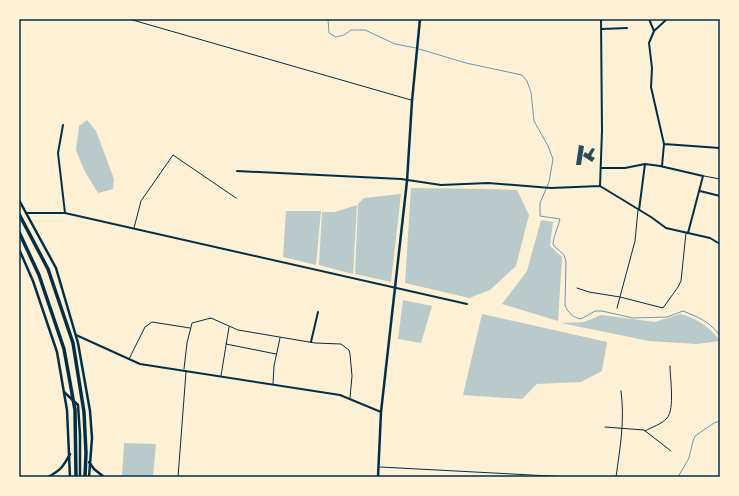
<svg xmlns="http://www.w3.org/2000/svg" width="739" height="496" font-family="Commissioner,sans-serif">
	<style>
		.green { fill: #b9caca }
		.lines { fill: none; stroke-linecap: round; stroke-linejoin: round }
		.stream { stroke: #669bbc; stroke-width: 1 }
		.building { fill: #264d5e }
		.service { stroke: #003049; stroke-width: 1 }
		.minor { stroke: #003049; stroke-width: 2 }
		.tertiary { stroke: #003049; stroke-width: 2.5 }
		.secondary { stroke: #003049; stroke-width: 2.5 }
		.motorway { stroke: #003049; stroke-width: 3.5 }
		.neatline { fill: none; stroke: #003049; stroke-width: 1.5 }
	</style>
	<rect width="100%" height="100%" fill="#fdf0d5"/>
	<path class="green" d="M87 120 96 131 114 179 113 189 98 193 84 170 76 150 79 126Z
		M411 188 488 189 517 190 529 215 516 266 490 290 469 298 405 283Z
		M401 194 391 282 355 274 358 204 364 198Z
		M357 205 353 274 319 265 322 212H335Z
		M286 211H321L316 265 283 257Z
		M541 220 553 222 550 246 562 257 558 321 502 304 527 271Z
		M403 300 432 306 421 343 398 339Z
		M482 314 607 342 602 371 581 382 537 384 522 399 463 395Z
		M680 314C694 317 712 328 720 341L697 344 649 341 561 323 584 322 601 315 655 322Z
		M124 443 156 444 153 477H122Z"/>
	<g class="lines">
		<path class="stream" d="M328 19 329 33 336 37 344 35 351 30H365L395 44 416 48
			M419 49 466 63 522 75 527 81 531 92 534 121 548 146 553 159 549 182 540 203V216L560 219C558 227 553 238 553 245L564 255 566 261 565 305C567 312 574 318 581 319L595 311H602L633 318 667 317 683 311C698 317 711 322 720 336
			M678 477 689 458 693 441 695 436 714 423 720 421"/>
	</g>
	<path class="building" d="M579 145 584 146 581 165H576Z
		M592 148 595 149 591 156 595 158 592 162 583 156 585 152 588 154Z"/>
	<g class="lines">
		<path class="service" d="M129 19 411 100
			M704 176 720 179
			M134 228 141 201 173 155 236 198
			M577 288 589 292 620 297 663 308 678 287 681 281 686 233
			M617 308 635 241 638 210
			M226 344 276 354
			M129 359 145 327 152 322 190 328
			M184 369 187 343 192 323 211 318 238 330 315 343 341 344 349 350 350 354 352 376 350 398
			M221 376 229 327
			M273 384 274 366 280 338
			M605 427 644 430 671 451
			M645 431C652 427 662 424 667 418 675 409 670 378 670 366
			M380 467 569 477
			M178 477 186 372
			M616 477C620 448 625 420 621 391"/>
		<path class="minor" d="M649 19 654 31
			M602 29 627 28
			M63 125 58 153 65 213
			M664 144 720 148
			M662 166 664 144 651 87 652 68 649 43 654 31 667 19
			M602 168H625L645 164 660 166 703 176 688 233
			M237 171 401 179 441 185 488 183 551 188 600 186 651 217 666 228 710 238 720 244
			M600 186 602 131 601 19
			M700 191 720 196
			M639 210 645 164
			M26 213H65L467 304
			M76 335 140 364 340 395 381 412
			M311 342 318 312"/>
		<path class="tertiary" d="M19 200 56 268 78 343 90 411 92 438 89 477
			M19 249 33 281 57 352 67 410 70 477
			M378 477 381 412 407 181 412 101 420 19"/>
		<path class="secondary" d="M64 392 78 405 80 435V477
			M89 462 94 469 104 477
			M48 477C61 470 63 467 70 454"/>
		<path class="motorway" d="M19 214 48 269 73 343 84 412 86 453 85 477
			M19 232 39 275 64 349 75 410 76 477"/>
	</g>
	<rect width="739" height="496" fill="none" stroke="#fdf0d5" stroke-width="40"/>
	<rect x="20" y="20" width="699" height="456" class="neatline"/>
</svg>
